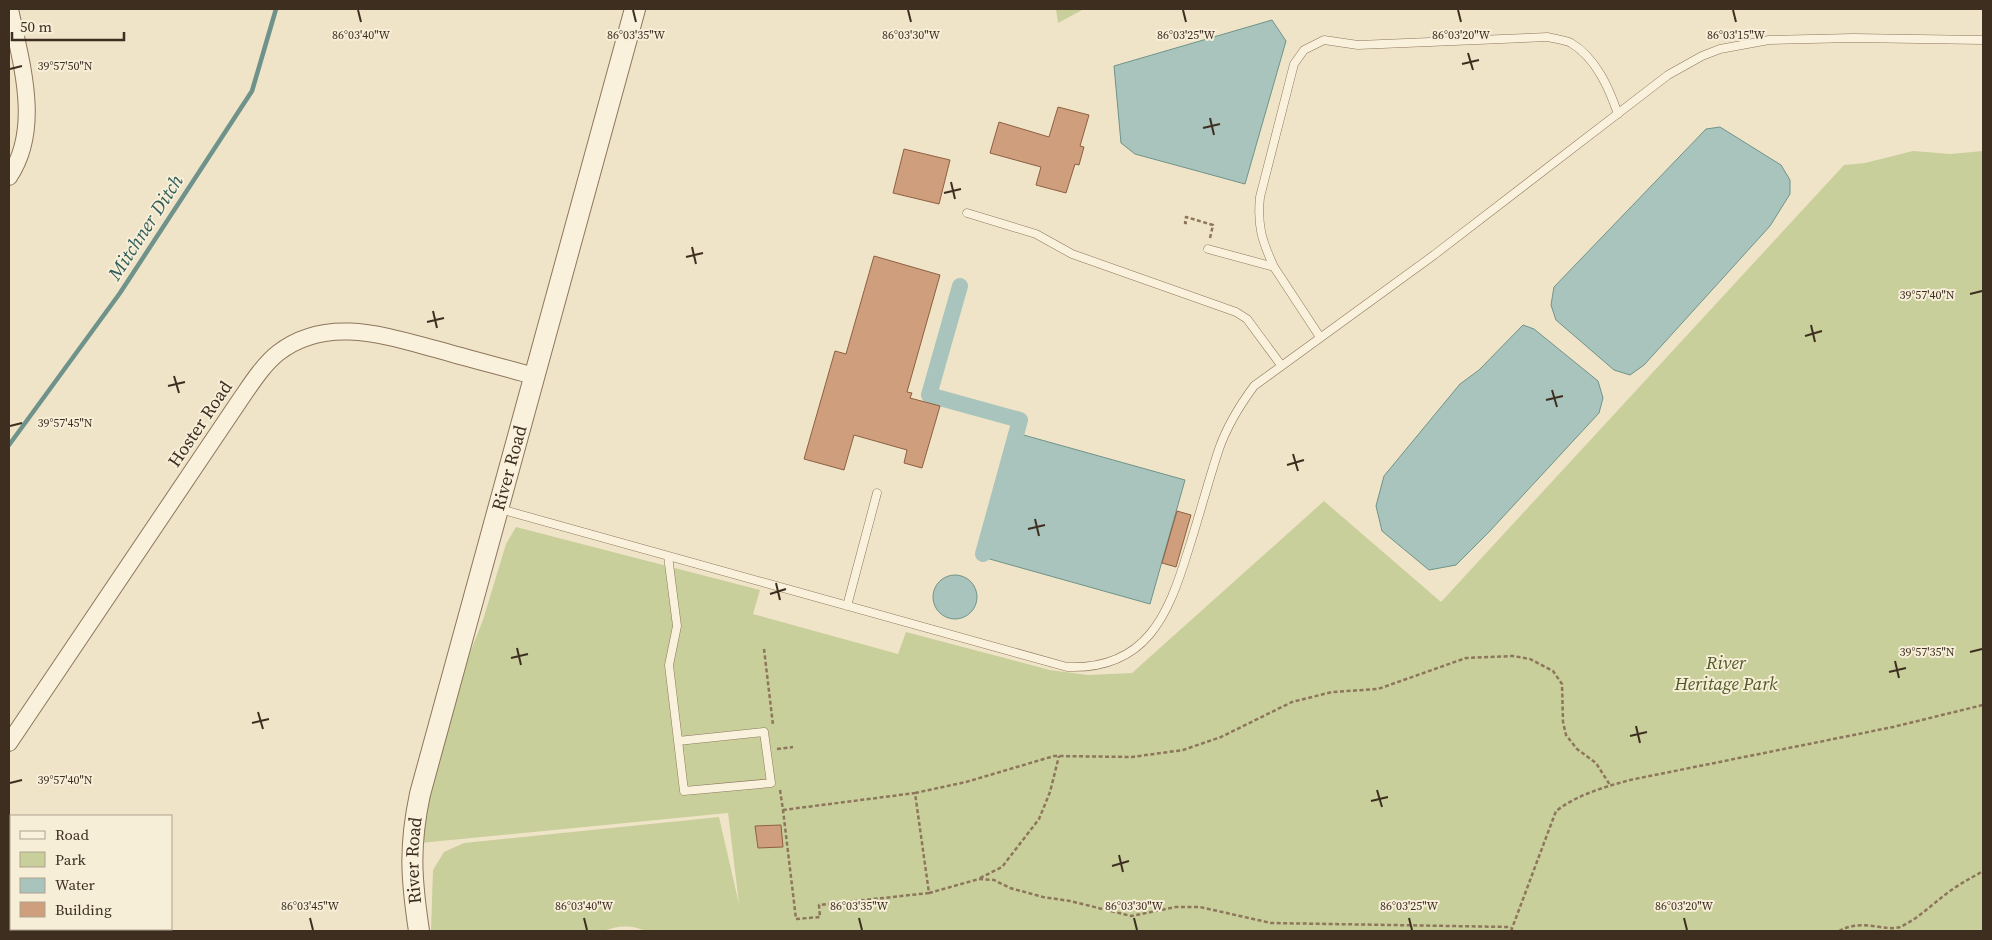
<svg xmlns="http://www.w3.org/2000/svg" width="1992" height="940" font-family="'Source Serif 4',serif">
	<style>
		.green { fill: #c9cf9b }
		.water { fill: #a9c4bc; stroke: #6f938a }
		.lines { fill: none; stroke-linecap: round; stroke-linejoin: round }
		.stream { stroke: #6f938a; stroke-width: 4.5 }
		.canal { stroke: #a9c4bc; stroke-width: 16 }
		.building { fill: #cf9f7d; stroke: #8d5f41 }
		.service-casing { stroke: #8d765c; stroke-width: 9 }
		.minor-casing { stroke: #8d765c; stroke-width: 18 }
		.tertiary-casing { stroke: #8d765c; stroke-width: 22 }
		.path { stroke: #8d765c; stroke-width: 2.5; stroke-dasharray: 4 2.5; stroke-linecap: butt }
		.service { stroke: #faf1dc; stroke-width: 8 }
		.minor { stroke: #faf1dc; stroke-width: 16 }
		.tertiary { stroke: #faf1dc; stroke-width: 20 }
		.ticks { fill: none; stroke: #3d2e20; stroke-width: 2 }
		.labels { text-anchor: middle; stroke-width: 4; stroke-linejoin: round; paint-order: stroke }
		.street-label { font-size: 18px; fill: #3d2e20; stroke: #f7eed8 }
		.park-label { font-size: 18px; font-style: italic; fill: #4d5a26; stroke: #f7eed8 }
		.water-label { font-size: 19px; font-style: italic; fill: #2f5d5a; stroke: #f7eed8 }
		.ticks-label { font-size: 12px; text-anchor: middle; fill: #3d2e20; stroke: #f7eed8; stroke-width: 4; stroke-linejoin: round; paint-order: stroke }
	</style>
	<rect width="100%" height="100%" fill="#f0e4c8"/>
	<path class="green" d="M1056 9H1084L1058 23Z
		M1913 151 1950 154 1983 151V931H645C631 924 617 926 603 931H431L433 870 444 852 464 843 719 817 739 904 728 813 420 843 423 817 461 675 483 620 506 544 516 527 760 590 753 614 898 654 906 632 1050 670 1088 675 1132 673 1324 501 1441 602 1844 165 1865 163Z"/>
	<path class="water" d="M1272 20 1286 41 1245 184 1135 154 1121 143 1114 66Z
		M1720 127 1781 165 1790 180V194L1770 226 1644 365 1630 375 1614 370 1556 320 1551 305 1554 287 1706 129Z
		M1523 325 1534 329 1598 381 1603 398 1599 413 1488 533 1456 565 1429 570 1382 531 1376 506 1384 476 1460 384 1479 370Z
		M1020 434 1185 480 1150 604 986 558Z
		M933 597a22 22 0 1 1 44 0a22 22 0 1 1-44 0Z"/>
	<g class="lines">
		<path class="stream" d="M9 445 120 293 252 91 276 9"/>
		<path class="canal" d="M960 286 929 395 1020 420 983 554"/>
	</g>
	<path class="building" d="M1058 107 1089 115 1080 146 1084 147 1079 165 1075 164 1066 193 1036 185 1041 167 990 153 999 122 1049 137Z
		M904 149 950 160 939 204 893 193Z
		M874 256 940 275 907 392 912 393 910 398 940 406 922 468 904 463 907 450 854 435 844 470 804 459 835 351 846 354Z
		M1177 511 1191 515 1176 567 1162 563Z
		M781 825 783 847 758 848 755 826Z"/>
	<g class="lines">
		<defs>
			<path id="service" d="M967 213 1036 234 1072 254 1236 312 1247 319 1281 365
				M1208 249 1274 267 1320 337
				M1274 267C1262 241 1257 226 1260 197L1294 64 1304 50 1324 40 1358 45 1548 37C1555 39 1565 40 1571 43 1596 58 1609 88 1618 114
				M500 509 1067 667C1146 670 1168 616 1188 551 1199 517 1208 482 1219 449 1227 426 1240 405 1254 386L1434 255 1668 75 1702 56 1720 49 1769 40 1853 38 1983 40
				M668 556 677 626 669 665 684 791 771 783 764 732 678 741
				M847 606 877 493"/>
			<path id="minor" d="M9 177C42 128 21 63 10 9
				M9 743 240 400C251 384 263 365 278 353 327 315 386 336 439 350 470 359 502 367 534 376"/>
			<g id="tertiary">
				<path id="s1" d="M419 931C411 878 409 846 420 794L635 9"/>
			</g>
		</defs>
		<use href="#service" class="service-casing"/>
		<use href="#minor" class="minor-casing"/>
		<use href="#tertiary" class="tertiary-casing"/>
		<path class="path" d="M1187 223H1185L1186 217 1213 225 1210 238
			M764 649 773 725
			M777 749 793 747
			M780 790 783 810 796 919 820 917 819 905 929 893 915 793 783 810
			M915 793 966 782 1054 756 1132 757 1183 750 1221 737 1292 702 1332 692 1378 689 1466 658 1513 656 1530 659 1553 671 1562 684 1563 722 1566 735 1577 749 1596 763 1610 785
			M980 878 1002 867 1039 819 1050 792 1059 756
			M929 893 979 879 994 880 1010 888 1043 897 1070 901 1131 916 1176 907H1200L1271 923 1511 927
			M1511 931 1556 811C1577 795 1604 787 1630 780L1893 727 1983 705
			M1839 931C1863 918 1885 932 1900 927 1920 918 1935 901 1953 889 1963 882 1973 877 1983 871"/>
		<use href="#service" class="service"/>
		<use href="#minor" class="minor"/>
		<use href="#tertiary" class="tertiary"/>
	</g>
	<path class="ticks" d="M358 10 361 22M633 10 636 22M908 10 911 22M1183 10 1186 22M1458 10 1461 22M1733 10 1736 22M1468 53 1473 70M1462 64 1479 60M10 69 22 66M1210 118 1214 135M1203 128 1220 124M951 182 955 199M944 193 961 189M692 247 696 264M686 257 703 253M1970 294 1982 291M433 311 437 328M427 322 444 318M1811 325 1815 342M1805 336 1822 331M174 376 179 393M168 386 185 382M1552 390 1557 407M1546 400 1563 396M10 426 22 423M1293 454 1298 471M1287 465 1304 460M1035 519 1039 536M1028 529 1045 525M776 583 780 600M770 594 786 589M517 648 521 665M1970 652 1982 649M511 658 528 654M1895 661 1899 678M1889 672 1906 668M258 712 263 729M252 723 269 719M1636 726 1640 743M1630 736 1647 732M10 783 22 780M1377 790 1382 807M1371 801 1388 797M1119 855 1123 872M1112 866 1129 861M310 918 313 930M584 918 587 930M859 918 862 930M1134 918 1137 930M1409 918 1412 930M1684 918 1687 930"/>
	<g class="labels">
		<g class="street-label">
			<text transform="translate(200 424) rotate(-56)" y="6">Hoster Road</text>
			<text dy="6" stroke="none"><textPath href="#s1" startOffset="476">River Road</textPath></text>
			<text dy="6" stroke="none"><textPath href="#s1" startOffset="71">River Road</textPath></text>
		</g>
		<g class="park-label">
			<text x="1726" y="669">River<tspan x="1726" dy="21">Heritage Park</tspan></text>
		</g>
		<g class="water-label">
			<text transform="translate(145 227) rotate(-57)" y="7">Mitchner Ditch</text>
		</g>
	</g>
	<g class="ticks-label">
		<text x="1186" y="39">86°03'25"W</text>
		<text x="361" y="39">86°03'40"W</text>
		<text x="636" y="39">86°03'35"W</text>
		<text x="911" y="39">86°03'30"W</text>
		<text x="1461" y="39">86°03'20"W</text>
		<text x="1736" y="39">86°03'15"W</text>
		<text x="65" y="70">39°57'50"N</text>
		<text x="1927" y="299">39°57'40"N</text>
		<text x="65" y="427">39°57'45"N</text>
		<text x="1927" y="656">39°57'35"N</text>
		<text x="65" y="784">39°57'40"N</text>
		<text x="310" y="910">86°03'45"W</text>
		<text x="584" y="910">86°03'40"W</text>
		<text x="859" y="910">86°03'35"W</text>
		<text x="1134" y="910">86°03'30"W</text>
		<text x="1409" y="910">86°03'25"W</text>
		<text x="1684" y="910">86°03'20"W</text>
	</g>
	<rect width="1992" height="940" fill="none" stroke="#3d2e20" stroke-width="20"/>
	<rect x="10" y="815" width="162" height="115" fill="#f7eed8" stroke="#ada18e"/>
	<rect x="20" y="831" width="25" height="8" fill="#faf1dc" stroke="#ada18e"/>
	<text x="55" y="840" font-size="15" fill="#3d2e20">Road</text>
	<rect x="20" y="852" width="25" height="15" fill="#c9cf9b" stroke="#ada18e"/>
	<text x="55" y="865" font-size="15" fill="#3d2e20">Park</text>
	<rect x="20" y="878" width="25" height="15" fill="#a9c4bc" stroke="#ada18e"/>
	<text x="55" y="890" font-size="15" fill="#3d2e20">Water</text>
	<rect x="20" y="902" width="25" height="15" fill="#cf9f7d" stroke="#ada18e"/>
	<text x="55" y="915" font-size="15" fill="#3d2e20">Building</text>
	<path d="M12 32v8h112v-8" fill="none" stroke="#3d2e20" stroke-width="2.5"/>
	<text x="20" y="32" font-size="15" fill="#3d2e20" stroke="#f7eed8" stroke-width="4" paint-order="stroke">50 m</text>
</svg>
